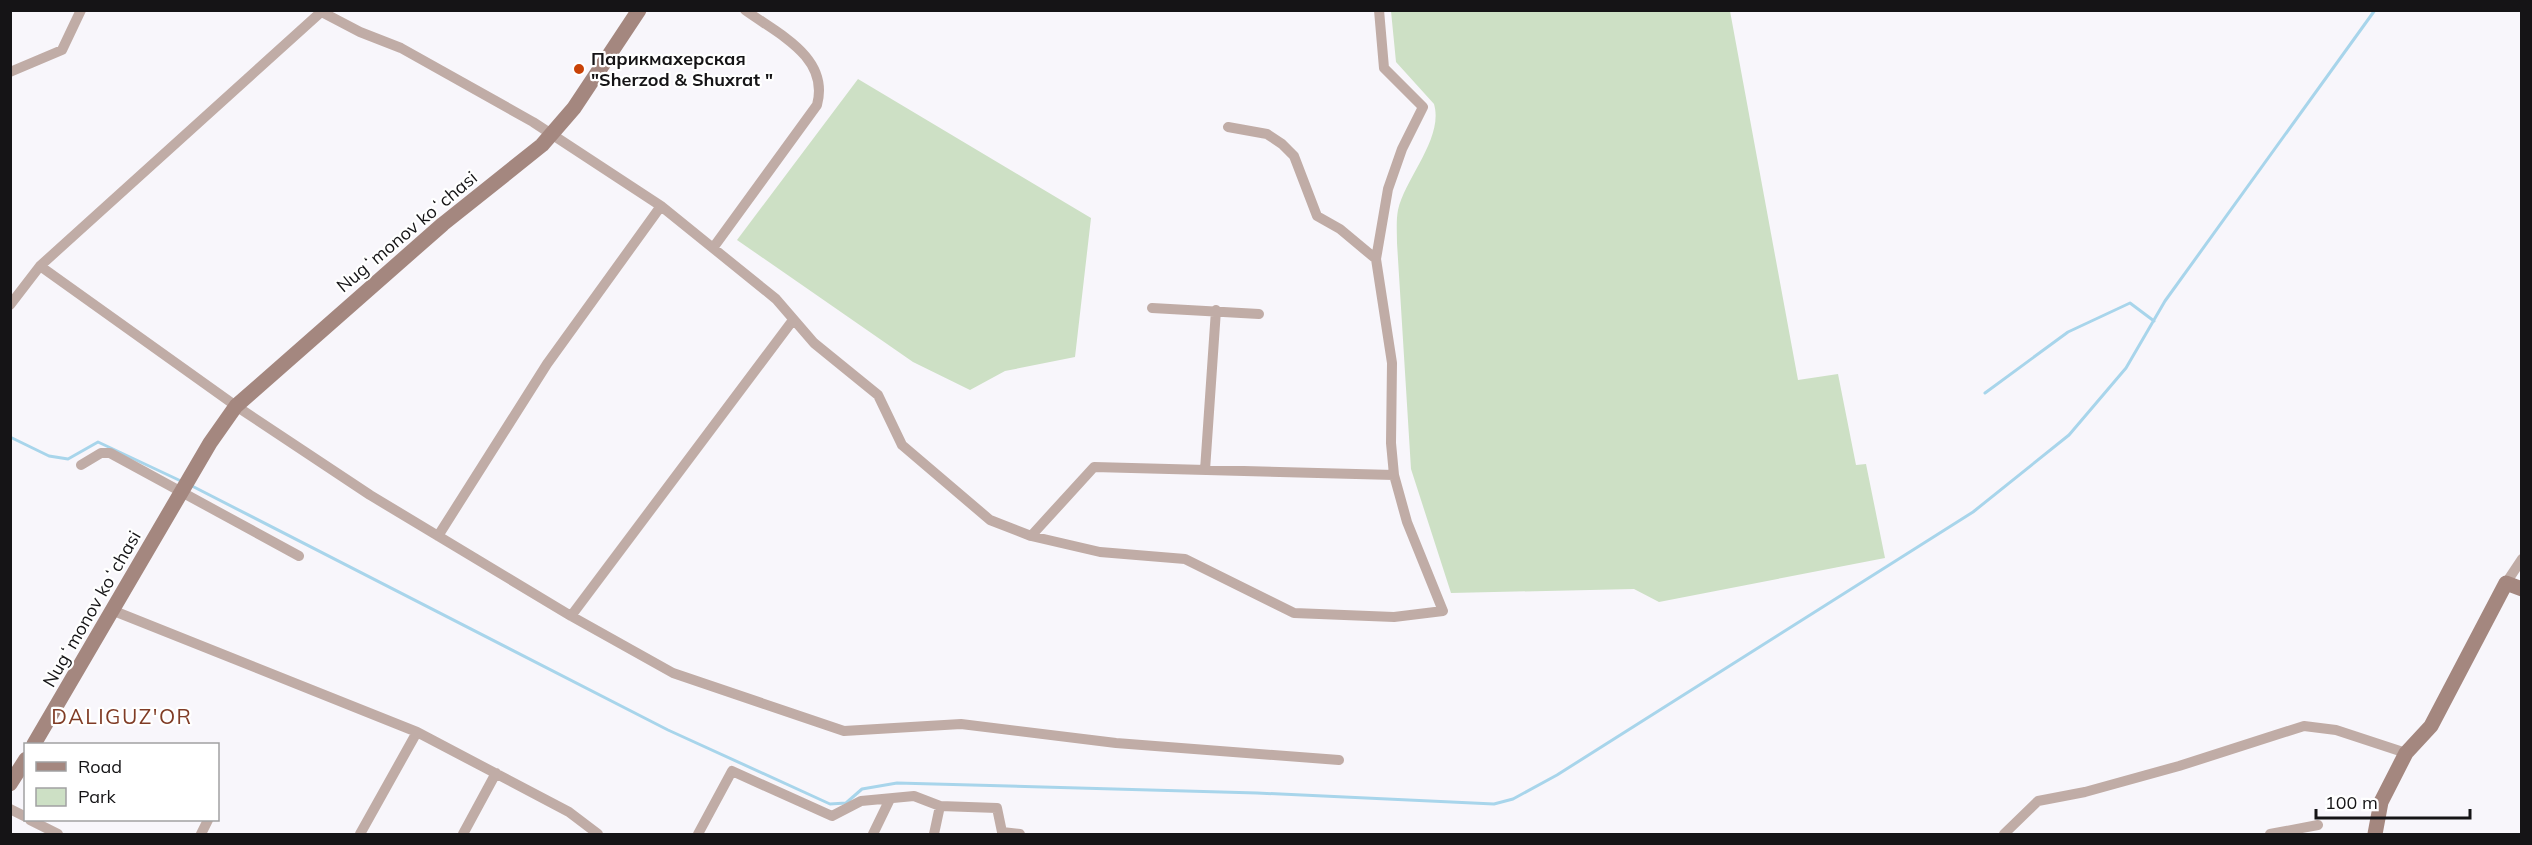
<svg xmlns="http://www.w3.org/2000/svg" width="2532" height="845" font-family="Mulish,sans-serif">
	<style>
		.green { fill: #cde0c5 }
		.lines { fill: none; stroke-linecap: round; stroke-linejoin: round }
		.stream { stroke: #a8d5eb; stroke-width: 3 }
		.street { stroke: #c0aca6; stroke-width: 10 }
		.secondary { stroke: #a4877f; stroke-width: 15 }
		.poi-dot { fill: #c94207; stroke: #fff; stroke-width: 2 }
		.labels { text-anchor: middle; stroke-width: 4.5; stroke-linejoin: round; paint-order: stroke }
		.poi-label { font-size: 18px; font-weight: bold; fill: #151416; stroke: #fff; text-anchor: start }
		.street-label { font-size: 18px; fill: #151416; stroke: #fff }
		.quarter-label { font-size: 21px; letter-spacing: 1.5px; fill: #803c26; stroke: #fff }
	</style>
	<rect width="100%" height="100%" fill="#f8f6fb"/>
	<path class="green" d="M1391 11H1730L1798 380 1838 374 1856 465 1866 464 1885 558 1659 602 1634 589 1451 593 1411 469 1397 243C1397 233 1396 220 1398 210 1405 178 1444 138 1434 104L1396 62Z
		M858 79 1091 218 1075 357 1005 371 970 390 913 362 737 240Z"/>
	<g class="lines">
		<path class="stream" d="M1985 393 2068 332 2130 303 2154 321
			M10 437 49 456 68 459 98 442 183 482
			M192 486 668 730 830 804 846 803 862 789 897 783 1257 793 1494 804 1513 799 1557 775 1973 512 2069 435 2126 368 2165 301 2375 10"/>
		<path class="street" d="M318 10 360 32 401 48 533 122 661 206 776 299 814 343 878 395 902 445 990 520 1031 536 1100 552 1185 559 1294 613 1394 617 1443 611 1407 522 1394 475 1391 443 1392 363 1376 259 1340 229 1317 216 1294 156 1282 144 1267 134 1228 127
			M10 72 62 50 81 10
			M713 248 817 105C830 57 778 34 745 10
			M1376 259 1388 189 1402 149 1423 107 1384 68 1379 10
			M40 266 236 406 370 495 571 616 673 673 844 731 961 724 1116 743 1339 760
			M10 305 40 266 321 12
			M1152 308 1259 314
			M81 465 101 453H110L299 556
			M1205 470 1216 310
			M438 536 547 364 661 206
			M1031 536 1094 467 1394 475
			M2506 583 2522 559
			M114 611 417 732 569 812 598 834
			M571 616 793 320
			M10 809 26 817
			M30 820 58 834
			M201 834 208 820
			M360 834 417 732
			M463 834 496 773
			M698 834 732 771 832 816 861 801 914 796 940 806 997 808 1002 832 1020 834
			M873 834 890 799
			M934 834 940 806
			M2004 834 2038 801 2085 792 2179 766 2304 726 2336 730 2406 753
			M2270 834 2318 825"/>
		<path class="secondary" d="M34 744 210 443 236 406 443 224 542 145 574 108 639 10
			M10 784 26 759
			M2375 834 2381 802 2406 753 2431 726 2506 583 2522 589"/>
	</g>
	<circle class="poi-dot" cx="579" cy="69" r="6"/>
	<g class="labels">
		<g class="poi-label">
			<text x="591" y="65">Парикмахерская<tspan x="591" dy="21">"Sherzod &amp; Shuxrat "</tspan></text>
		</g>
		<g class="street-label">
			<text transform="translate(407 232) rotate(-40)" y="6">Nugʻmonov koʻchasi</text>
			<text transform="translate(92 609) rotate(-60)" y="6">Nugʻmonov koʻchasi</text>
		</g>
		<g class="quarter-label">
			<text x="122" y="724">DALIGUZ'OR</text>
		</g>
	</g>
	<rect width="2532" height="845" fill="none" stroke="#151416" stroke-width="24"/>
	<rect x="24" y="743" width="195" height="78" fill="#ffffff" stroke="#a1a1a2" stroke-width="1.5"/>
	<rect x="36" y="762" width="30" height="9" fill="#a4877f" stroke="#a1a1a2" stroke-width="1.5"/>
	<text x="78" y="773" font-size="18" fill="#151416">Road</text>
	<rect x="36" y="788" width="30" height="18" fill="#cde0c5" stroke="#a1a1a2" stroke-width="1.5"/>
	<text x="78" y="803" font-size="18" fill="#151416">Park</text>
	<path d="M2316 809v9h154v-9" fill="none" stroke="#151416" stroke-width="3"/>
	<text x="2325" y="809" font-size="18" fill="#151416" stroke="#ffffff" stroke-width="4.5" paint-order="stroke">100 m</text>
</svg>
